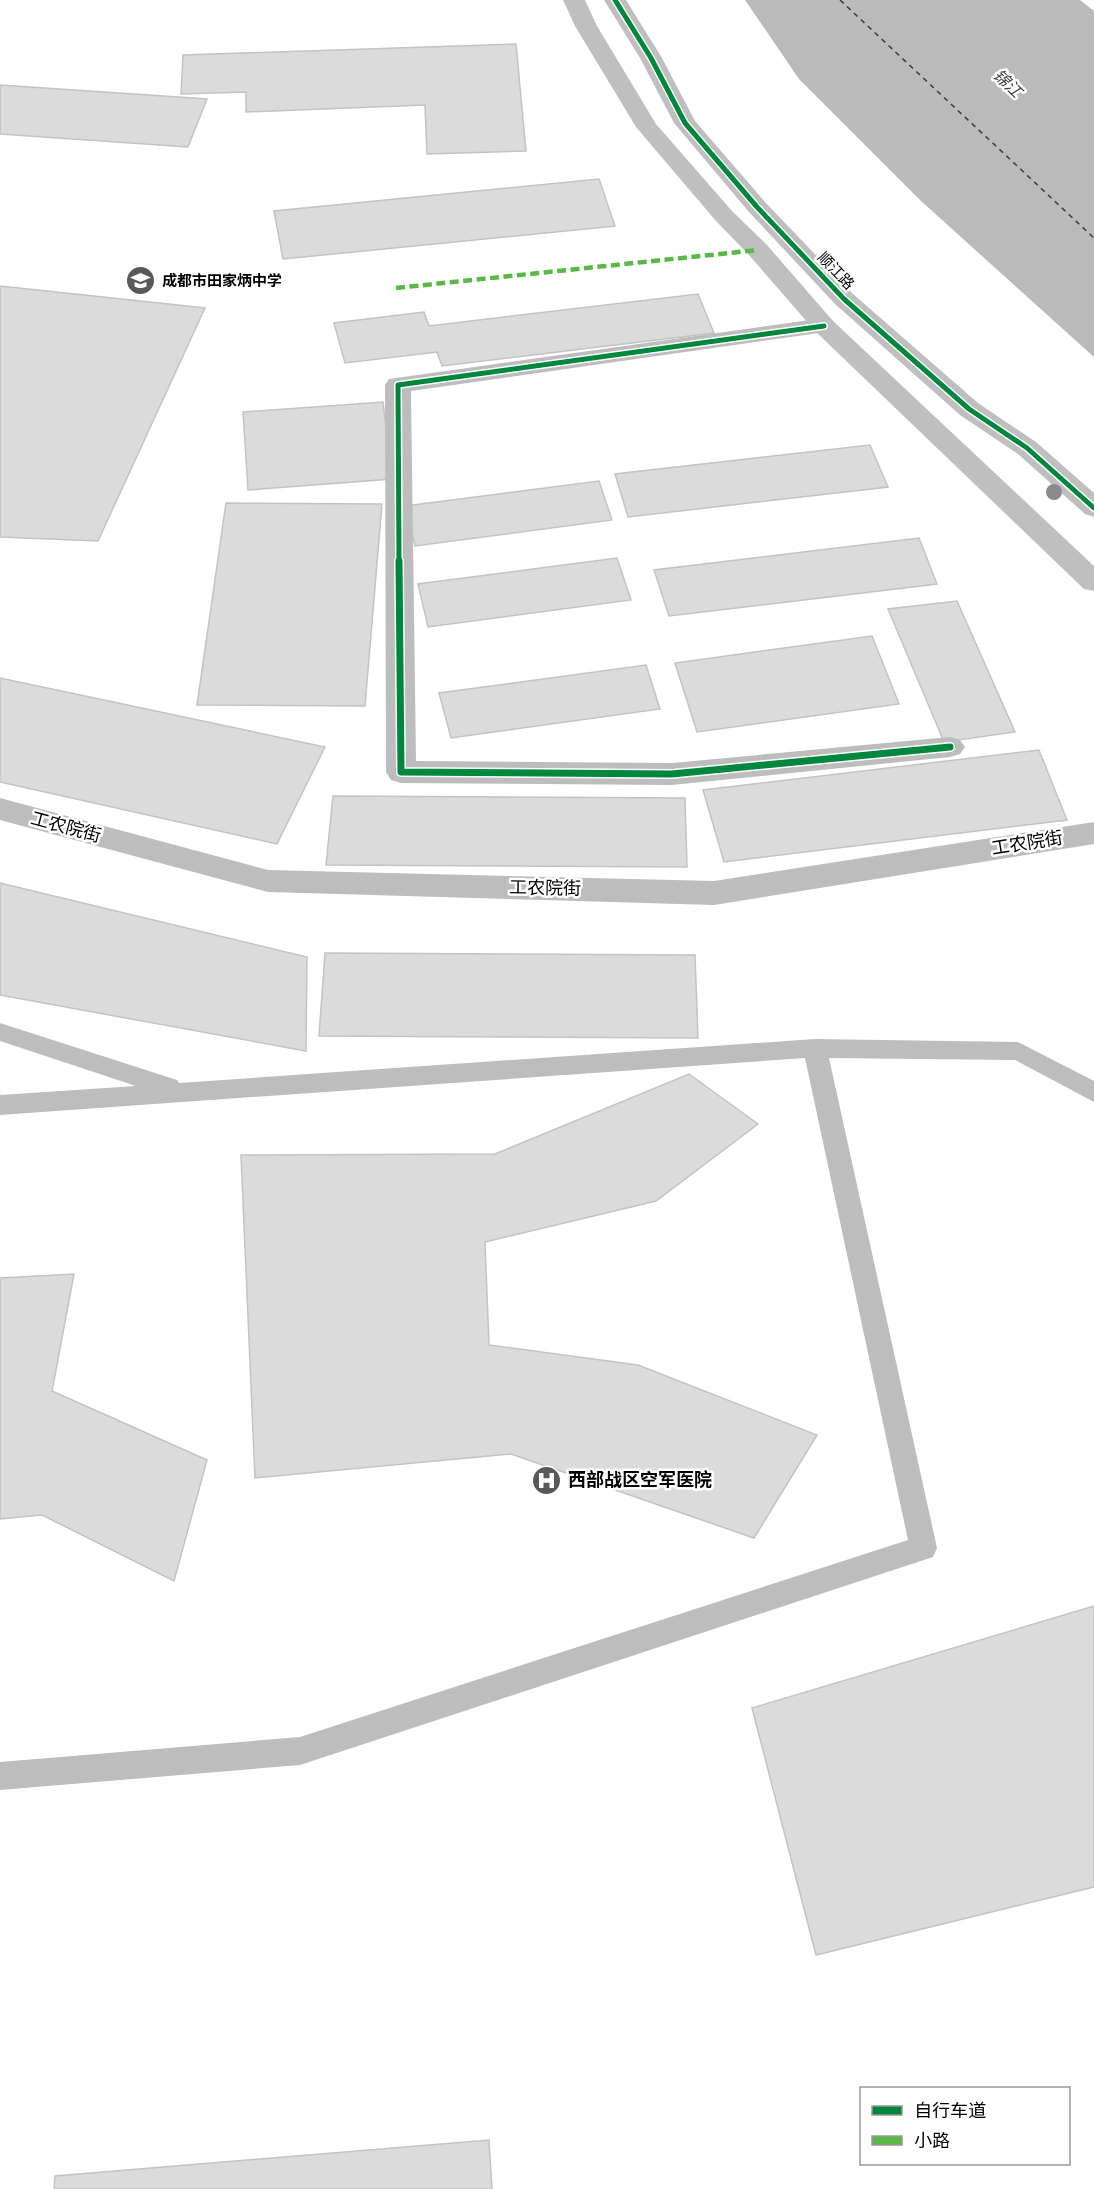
<svg xmlns="http://www.w3.org/2000/svg" width="1094" height="2189" font-family="Signika,'Noto Sans SC',sans-serif">
	<style>
		.water { fill: #bababa }
		.lines { fill: none; stroke-linecap: round; stroke-linejoin: round }
		.ferry { stroke: #3d3d3d; stroke-width: 1.5; stroke-dasharray: 5 4.5; stroke-linecap: butt }
		.building { fill: #dbdbdb; stroke: #c3c3c3; stroke-width: 1.5 }
		.service { fill: #bdbdbd; fill-rule: evenodd }
		.minor { fill: #bdbdbd; fill-rule: evenodd }
		.secondary { fill: #bfbfbf; fill-rule: evenodd }
		.quiet { stroke: #58b947; stroke-width: 4.5; stroke-dasharray: 9 4.5; stroke-linecap: butt }
		.cycleway-far1-casing { stroke: #fff; stroke-width: 8 }
		.cycleway-casing { stroke: #fff; stroke-width: 10 }
		.cycleway-far1 { stroke: #00873e; stroke-width: 5 }
		.cycleway { stroke: #00873e; stroke-width: 7 }
		.tree { fill: #8b8b8b }
		.labels { text-anchor: middle; stroke-width: 5; stroke-linejoin: round; paint-order: stroke }
		.far-street-label { font-size: 15px; fill: #000; stroke: #fff }
		.far-poi-label { font-size: 15px; font-weight: bold; fill: #000; stroke: #fff; text-anchor: start }
		.far-water-label { font-size: 16px; font-style: italic; fill: #3d3d3d; stroke: #fff }
		.street-label { font-size: 18px; fill: #000; stroke: #fff }
		.poi-label { font-size: 18px; font-weight: bold; fill: #000; stroke: #fff; text-anchor: start }
	</style>
	<rect width="100%" height="100%" fill="#fff"/>
	<path class="water" d="M745 0H1080L1094 11V357L921 201 799 79Z"/>
	<g class="lines">
		<path class="ferry" d="M840 0 1094 238"/>
	</g>
	<path class="building" d="M516 44 526 151 427 154 425 105 246 112V92L181 94 183 55Z
		M0 85 207 99 188 147 0 134Z
		M599 179 615 226 283 259 274 211Z
		M0 286 205 308 98 541 0 537Z
		M698 294 714 333 442 366 437 352 345 363 334 323 424 312 429 326Z
		M383 402 392 479 248 490 243 412Z
		M870 445 888 487 628 517 615 474Z
		M599 481 612 520 415 546 406 506Z
		M226 503 382 504 365 706 197 705Z
		M919 538 937 584 669 616 654 570Z
		M617 558 631 600 428 627 418 584Z
		M957 601 1015 732 944 742 888 609Z
		M872 636 899 704 697 732 675 663Z
		M646 665 660 709 451 738 439 693Z
		M0 678 325 747 277 844 0 782Z
		M1039 750 1067 820 724 862 703 790Z
		M333 796 685 798 687 867 326 865Z
		M0 883 307 957 306 1051 0 995Z
		M325 953 695 955 698 1038 319 1036Z
		M689 1074 758 1124 656 1201 485 1242 489 1345 638 1365 817 1435 754 1538 511 1454 255 1478 241 1155 495 1154Z
		M74 1274 52 1391 207 1460 174 1581 42 1515 0 1519V1278Z
		M1094 1606V1887L816 1955 752 1708Z
		M489 2140 492 2189H54L55 2176Z"/>
	<g class="lines">
		<path class="service" d="M0 1023 177 1080 179 1083 815 1039 1018 1042 1094 1081V1102L1015 1060 829 1058 937 1548 933 1557 300 1765 0 1790V1762L300 1737 908 1540 805 1058 0 1115V1095L136 1086 0 1041Z"/>
		<path class="minor" d="M824 318 833 321 836 326 833 331 411 391 416 761 672 763 950 737 960 740 965 747 960 754 950 757 672 785 401 783 391 780 386 772 385 385 389 379Z
			M0 798 268 870 714 881 1094 822V844L714 905 268 892 0 820Z"/>
		<path class="secondary" d="M563 0H585L597 26 656 124 732 211 767 245 833 321 1094 566V591L1084 589 815 331 749 255 716 221 636 127 575 26Z
			M604 0H626L662 58 695 121 765 202 853 294 978 403 1036 442 1094 493V517L1085 514 1018 454 960 415 835 304 749 212 674 123 640 58Z"/>
		<path class="quiet" d="M396 288 758 250"/>
		<defs>
			<path id="cycleway-far1" d="M615 0 651 58 685 123 757 207 844 299 969 409 1027 448 1094 508
				M399 562 398 385 824 326"/>
			<path id="cycleway" d="M399 561 401 772 672 774 950 747"/>
		</defs>
		<use href="#cycleway-far1" class="cycleway-far1-casing"/>
		<use href="#cycleway" class="cycleway-casing"/>
		<use href="#cycleway-far1" class="cycleway-far1"/>
		<use href="#cycleway" class="cycleway"/>
	</g>
	<circle class="tree" cx="1054" cy="492" r="8"/>
	<defs>
		<symbol id="school-disc" viewBox="-11 -11 22 22"><circle r="9.5" fill="#595959" stroke="#fff"/><path d="M0-5L7-2L0 1L-7-2ZM-4 1L0 2.5L4 1V4Q0 6-4 4Z" fill="#fff"/></symbol>
		<symbol id="hospital-disc" viewBox="-11 -11 22 22"><circle r="9.5" fill="#595959" stroke="#fff"/><path d="M-5-5h3v3.5h4V-5h3V5h-3V1.5h-4V5h-3Z" fill="#fff"/></symbol>
	</defs>
	<g fill-rule="evenodd">
		<use href="#school-disc" x="124" y="264" width="33" height="33"/>
		<use href="#hospital-disc" x="530" y="1464" width="33" height="33"/>
	</g>
	<g class="labels">
		<g class="far-street-label">
			<text transform="translate(836 271) rotate(46)" y="5">顺江路</text>
		</g>
		<g class="far-poi-label">
			<text x="162" y="286">成都市田家炳中学</text>
		</g>
		<g class="far-water-label">
			<text transform="translate(1008 83) rotate(44)" y="6">锦江</text>
		</g>
		<g class="street-label">
			<text transform="translate(66 827) rotate(15)" y="6">工农院街</text>
			<text transform="translate(1027 843) rotate(-9)" y="6">工农院街</text>
			<text transform="translate(545 888) rotate(1)" y="6">工农院街</text>
		</g>
		<g class="poi-label">
			<text x="568" y="1486">西部战区空军医院</text>
		</g>
	</g>
	<rect x="860" y="2087" width="210" height="78" fill="#ffffff" stroke="#999999" stroke-width="1.5"/>
	<rect x="872" y="2106" width="30" height="9" fill="#00873e" stroke="#999999" stroke-width="1.5"/>
	<text x="914" y="2117" font-size="18" fill="#000000">自行车道</text>
	<rect x="872" y="2136" width="30" height="9" fill="#58b947" stroke="#999999" stroke-width="1.5"/>
	<text x="914" y="2147" font-size="18" fill="#000000">小路</text>
</svg>
